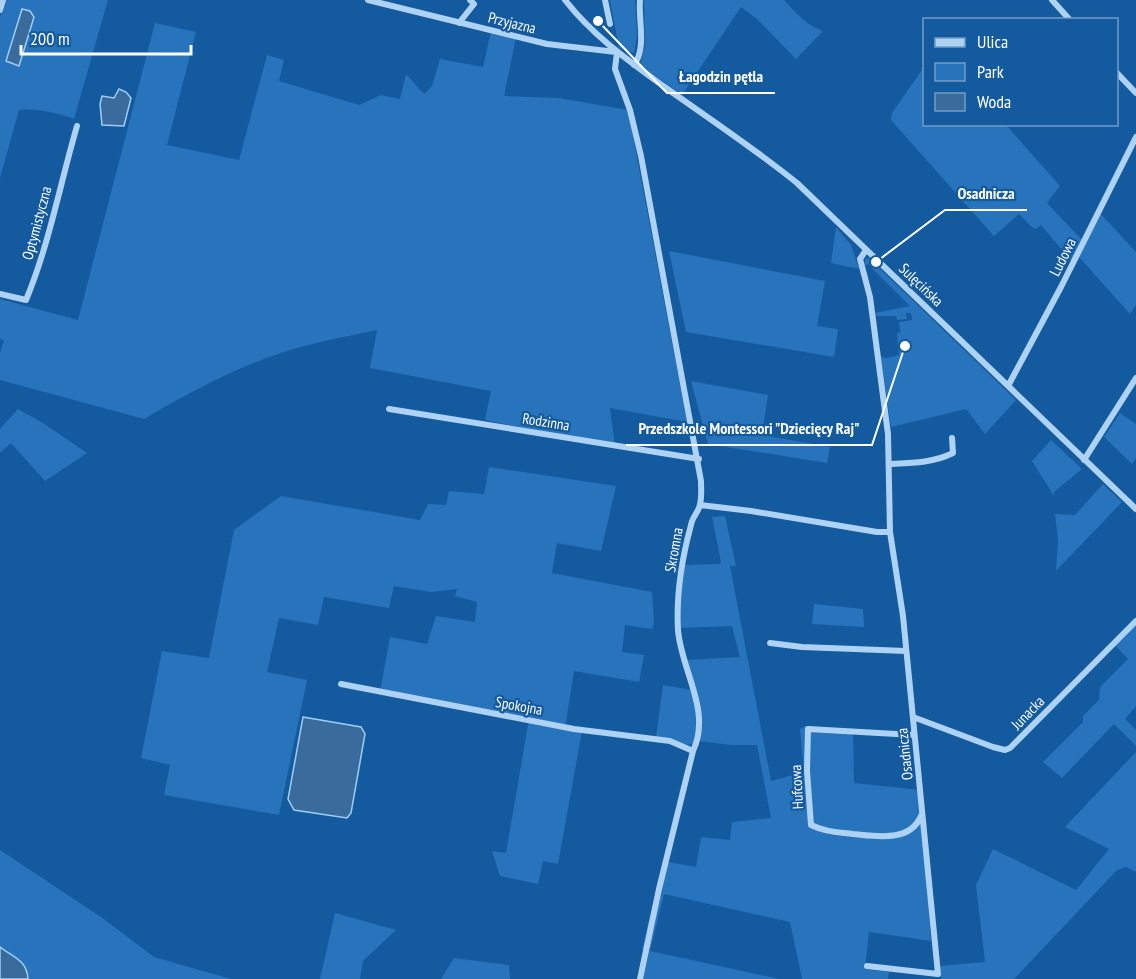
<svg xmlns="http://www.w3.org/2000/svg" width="1136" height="979" font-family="'PT Sans Narrow',sans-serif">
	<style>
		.green { fill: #2774bd }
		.water { fill: #3a6b9d; stroke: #9fcdf6; stroke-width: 1.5 }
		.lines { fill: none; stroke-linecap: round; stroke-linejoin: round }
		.minor { stroke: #add2f4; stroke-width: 6 }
		.labels { text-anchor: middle; stroke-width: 4.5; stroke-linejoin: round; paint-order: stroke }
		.street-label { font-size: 15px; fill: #fff; stroke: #145a9f }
		.leader { fill: none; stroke: #fff; stroke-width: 2 }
		.callout-dot { fill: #fff; stroke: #145a9f; stroke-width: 2 }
		.callout-label { font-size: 16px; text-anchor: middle; font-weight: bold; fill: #fff; stroke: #145a9f; stroke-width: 4.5; stroke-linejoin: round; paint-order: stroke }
	</style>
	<rect width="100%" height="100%" fill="#145a9f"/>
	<path class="green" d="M5 0H108L74 119C57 113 37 108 19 110L0 178V17Z
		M610 0H635L637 36 634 53 619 48Z
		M644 0H784C797 14 806 25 823 31L796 59 757 19 741 7 682 95 640 65 645 45Z
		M155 23 196 32 167 145 239 160 267 55 284 60 279 81 359 105 381 95 400 99 406 74 424 94 432 86 440 59 483 67 491 31 516 37 504 96 559 98 628 110 687 422 610 408 615 447 485 420 491 391 370 368 377 330C344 337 310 343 278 354 230 370 187 394 144 419L0 380V353L4 340 0 339V299L78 320Z
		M924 67V124L1006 125 1060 186 1047 203 1083 241 1099 212 1136 252V305L1130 314 1079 257 1072 262 1041 225 1036 229 1033 228 1019 214 994 236 891 120 892 113Z
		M836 227 851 245 859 269 831 263Z
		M669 251 825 281 817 326 838 329 834 357 686 332Z
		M866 258 870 259 1016 400 985 434 966 409 891 427 881 357 886 358 899 355 897 333H900L899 322 912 320 911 313H906L907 319 897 320 896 316H876L875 313 910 306 868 264 864 266Z
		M691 381 768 395 762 435 830 447 827 463 708 444Z
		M18 409 43 423 87 453 45 481 11 443 0 453V429Z
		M1120 413 1136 424V458L1132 464 1104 437Z
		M1051 440 1082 469 1054 492V496L1032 461Z
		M489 467 616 486 601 551 557 543 552 573 652 592 654 623 652 629 625 625 622 652 644 655 639 682 574 671 565 728 582 731 558 864 543 861 538 884 500 876 492 851 506 853 529 719 380 692 390 637 427 644 436 616 475 622 477 602 455 596 457 589 431 592 394 586 389 608 324 597 318 625 279 618 267 672 307 680 279 815 164 795 170 765 141 758 162 651 209 658 234 530 281 496 420 520 428 504 446 505 449 491 484 494Z
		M1103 484 1122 502 1056 571 1058 540 1055 514 1075 515Z
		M725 516 736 566H730L771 781 804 772 800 729 805 726 853 731 854 783 920 790 931 941 869 932 865 969 889 972 888 979H802L790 922 664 894 650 951 779 979H643L649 951 642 949 663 861 696 867 701 837 730 840 732 822 771 818 757 745H731L699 741 689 745 656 737 663 685 692 690 686 660 740 657 732 626 678 628 682 565 719 564 721 562 712 517Z
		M814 604 863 609 864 627 812 624Z
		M1136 621V706L1125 719 1136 730V746L1114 724 1062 778 1043 762 1083 722V716L1099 700 1100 687 1128 659 1114 644Z
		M1136 752V872L1126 867 1117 870 1014 979H941L940 966 985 962 976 885 993 849 1076 890 1109 849 1065 827Z
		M0 850 101 917 154 957 231 979H28V976L0 947Z
		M335 913 396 930 363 961 360 979H320Z
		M454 958 509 965 510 979H441Z"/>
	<path class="water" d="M22 9 30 11 34 17 19 66 6 61Z
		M119 89 126 92 131 98 124 126 102 125 100 104 102 96 114 98Z
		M303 717 361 727 365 734 351 813 347 818 294 810 288 799Z
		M0 947C13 957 27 960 28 979H0Z"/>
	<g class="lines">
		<path class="minor" d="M368 0 547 44 616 52
			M565 0C593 36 629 61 666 88 710 119 755 149 797 183L1136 509
			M605 0 610 24
			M1052 0 1070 20
			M0 10 3 0
			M459 23 474 4 470 0
			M617 52 615 69 630 110 641 156 701 481C701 488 702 497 700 504 699 512 692 517 691 525 682 558 676 595 678 630 681 670 712 711 693 751L659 889 640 979
			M634 65C647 47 638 20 640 0
			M1116 72 1136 93
			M866 250 860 259 870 297 888 434 890 532 903 616 938 974 867 966
			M0 294 26 300C49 245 60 184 77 126
			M1008 386 1061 287 1136 137
			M389 409 699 459
			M1084 460 1136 378
			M889 464C911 463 933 463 953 453L952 438
			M700 505 751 511 877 532H890
			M770 643 802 647 906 651
			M341 684 574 729 670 741 693 751
			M913 717 993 747 1005 750 1010 748 1136 621
			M914 735 808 729 807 771 811 825C825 832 838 832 853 834 875 836 910 843 921 816"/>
	</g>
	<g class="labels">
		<g class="street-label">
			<text transform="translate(512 23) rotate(14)" y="5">Przyjazna</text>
			<text transform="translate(37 223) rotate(-75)" y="5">Optymistyczna</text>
			<text transform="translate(1063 257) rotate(-63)" y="5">Ludowa</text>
			<text transform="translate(921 285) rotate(44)" y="5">Sulęcińska</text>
			<text transform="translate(546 422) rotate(9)" y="5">Rodzinna</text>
			<text transform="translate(674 550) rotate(-80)" y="5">Skromna</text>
			<text transform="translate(519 706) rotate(10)" y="5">Spokojna</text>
			<text transform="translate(1028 713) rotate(-46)" y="5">Junacka</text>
			<text transform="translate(905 754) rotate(-96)" y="5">Osadnicza</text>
			<text transform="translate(797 787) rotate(-93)" y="5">Hufcowa</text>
		</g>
	</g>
	<path class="leader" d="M598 21L667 93H775M876 262L945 210H1027M905 346L872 445H626"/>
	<g class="callout-dot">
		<circle cx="598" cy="21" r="6"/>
		<circle cx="876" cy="262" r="6"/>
		<circle cx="905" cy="346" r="6"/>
	</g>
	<g class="callout-label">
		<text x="721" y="82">Łagodzin pętla</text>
		<text x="986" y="199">Osadnicza</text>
		<text x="749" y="434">Przedszkole Montessori "Dziecięcy Raj"</text>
	</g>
	<rect x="923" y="18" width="195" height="108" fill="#145a9f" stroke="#729cc5" stroke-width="1.5"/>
	<rect x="935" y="38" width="30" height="9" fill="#add2f4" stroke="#729cc5" stroke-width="1.5"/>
	<text x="977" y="48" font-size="18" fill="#ffffff">Ulica</text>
	<rect x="935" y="63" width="30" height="18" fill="#2774bd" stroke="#729cc5" stroke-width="1.5"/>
	<text x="977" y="78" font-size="18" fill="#ffffff">Park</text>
	<rect x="935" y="93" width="30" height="18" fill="#3a6b9d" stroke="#729cc5" stroke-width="1.5"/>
	<text x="977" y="108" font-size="18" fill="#ffffff">Woda</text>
	<path d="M21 45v9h170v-9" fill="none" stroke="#ffffff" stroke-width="3"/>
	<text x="30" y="45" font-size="18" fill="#ffffff" stroke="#145a9f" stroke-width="4.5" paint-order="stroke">200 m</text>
</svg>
